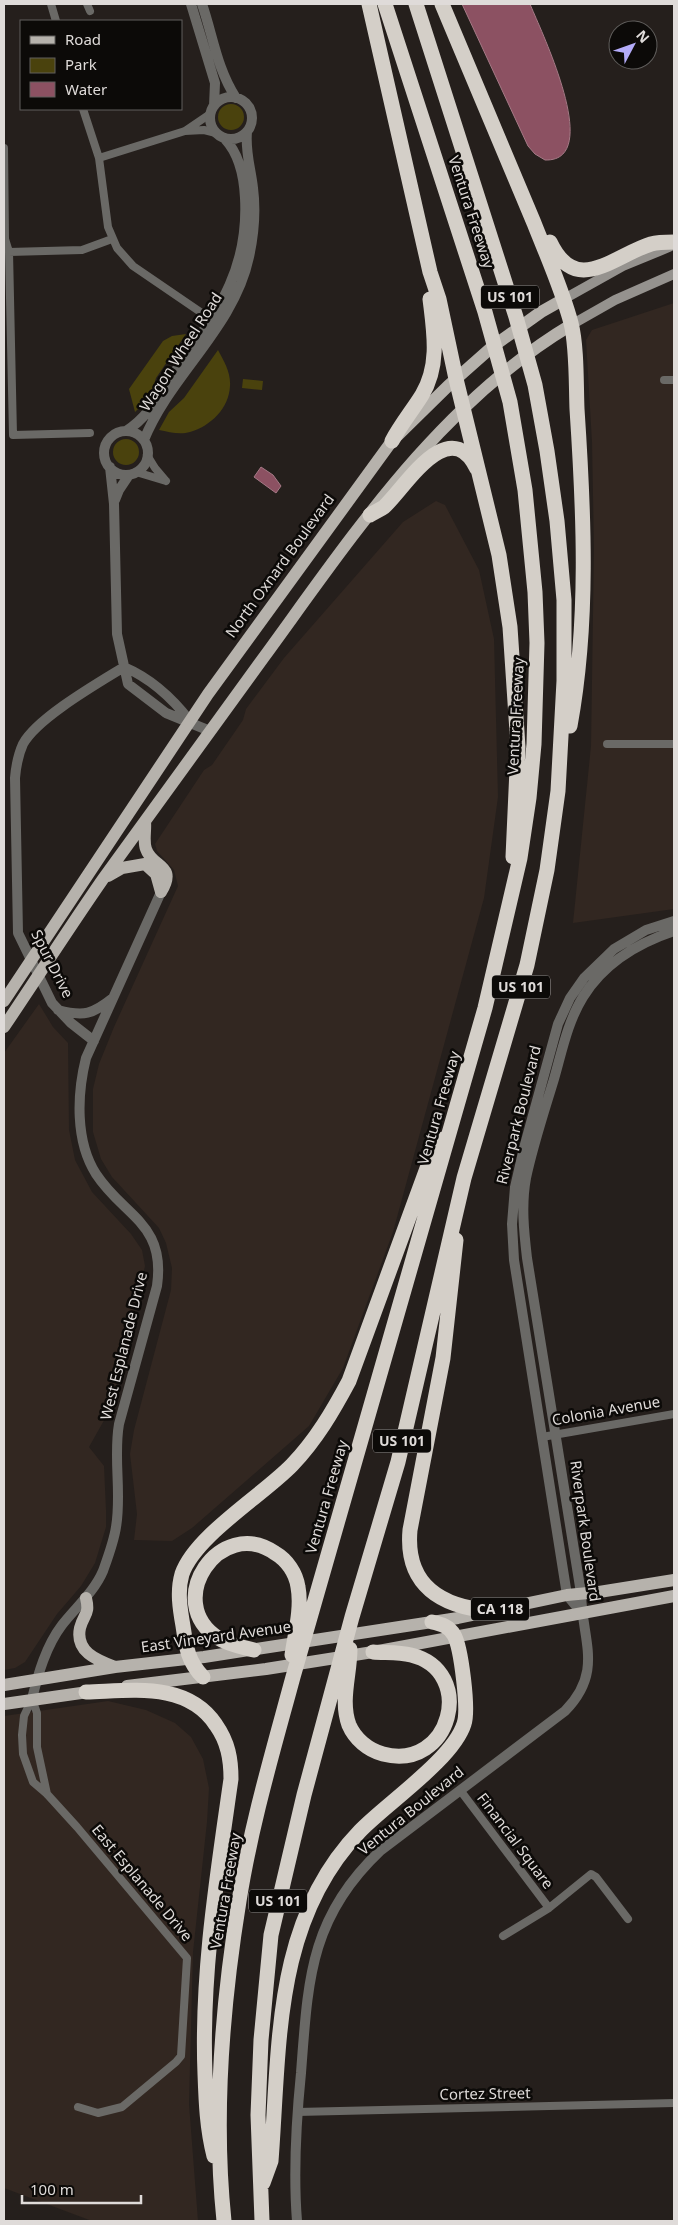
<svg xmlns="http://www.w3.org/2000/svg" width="678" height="2225" font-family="'Noto Sans',sans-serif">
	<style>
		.built { fill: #322721 }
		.green { fill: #4a420d }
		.water { fill: #8c5162; stroke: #a57a86 }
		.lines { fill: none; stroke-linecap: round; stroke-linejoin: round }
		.minor { stroke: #6a6966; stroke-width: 8 }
		.tertiary { stroke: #6a6966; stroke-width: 10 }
		.secondary { stroke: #95928e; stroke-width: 10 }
		.primary { stroke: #b6b2ac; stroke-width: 12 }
		.motorway { stroke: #d4cfc8; stroke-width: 15 }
		.labels { text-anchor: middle; stroke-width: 5; stroke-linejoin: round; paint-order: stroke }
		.shield { fill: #0c0a08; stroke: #a09c9a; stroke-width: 1 }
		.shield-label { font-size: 14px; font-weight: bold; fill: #dfdbd9 }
		.street-label { font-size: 15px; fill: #dfdbd9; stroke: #0c0a08 }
	</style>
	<rect width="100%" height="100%" fill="#251f1c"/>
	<path class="built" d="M674 303V909L573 923 591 746 594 549 592 442 586 340 592 330Z
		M436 501 445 505 479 570 494 639 498 797 484 898 393 1232 343 1368 309 1426 192 1528 172 1541 134 1540 137 1514 130 1454 134 1430 171 1290 172 1268 166 1243 159 1228 112 1177 101 1159 93 1132V1089L99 1064 114 1027 178 886 174 870 157 851 155 844 204 770 212 765 243 720 246 709 284 658 403 522Z
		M39 1004 53 1027 68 1043 69 1130 75 1160 92 1192 131 1234 142 1250 145 1266 111 1408 89 1447 104 1466 106 1510V1527L95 1563 81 1586 57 1614 25 1662 15 1668 4 1670V1053Z
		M108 1701 146 1710 175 1723 191 1737 203 1759 209 1788 207 1822 193 1952 189 2104 198 2221H92L4 2188V1716Z"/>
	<path class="green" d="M218 117a13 13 0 1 1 26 0a13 13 0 1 1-26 0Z
		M186 334 156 378 153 388 144 403 135 412 129 389 163 341 172 336Z
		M218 350C224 361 231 373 230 386 229 408 211 426 190 432 180 435 169 432 159 430L169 412 184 398Z
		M243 379 263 381 262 390 242 388Z
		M113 452a13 13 0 1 1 26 0a13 13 0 1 1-26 0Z"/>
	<path class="water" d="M462 4H530C540 29 605 162 545 160L535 154 528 146Z
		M261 467 273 475 281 486 276 493 254 477Z"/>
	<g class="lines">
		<path class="minor" d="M51 4 56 21
			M87 4 90 11
			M83 109 99 158 108 227 117 248 133 266 215 322
			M185 131 204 130 216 133
			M4 148 5 239 9 252 13 435 90 433
			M99 158 185 131 210 114
			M9 252 82 250 112 239
			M664 380H674
			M147 455 155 468 166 481
			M136 472 166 481
			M607 744H674
			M542 1437 674 1414
			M32 1699 24 1716 22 1735 23 1754 33 1782 47 1794 77 1827 187 1958 181 2056 176 2062 122 2107 98 2113 78 2107
			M32 1699 37 1713V1747L47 1794
			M460 1790 549 1908
			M503 1936 549 1908 591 1874 596 1877 628 1919
			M297 2112 674 2103"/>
		<path class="tertiary" d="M191 4 215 83 214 106
			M202 4C213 36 217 69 236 98
			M210 118a21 21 0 1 1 42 0a21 21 0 1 1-42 0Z
			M126 431C149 417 161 392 176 370 216 313 249 272 245 198 244 177 240 155 225 139
			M104 453a22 22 0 1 1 44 0a22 22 0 1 1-44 0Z
			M144 440C170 375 234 328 249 257 254 234 256 211 253 188 251 169 245 152 247 132
			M110 467 114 504 117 634 128 684 166 713 210 731
			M115 500 119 490 129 475
			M124 667C150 678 173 699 190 721
			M58 1010C84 1017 93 1014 113 998
			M94 1041 71 1023 52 1003 18 933 15 778C16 766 18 755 23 744 37 718 98 683 124 667
			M581 1612 567 1595 514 1260 512 1224 515 1187 524 1148 558 1024 570 998 584 978 614 949 646 930 674 921
			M32 1699C38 1674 46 1646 62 1625 76 1607 94 1592 103 1571 108 1557 114 1541 116 1527 122 1493 113 1458 119 1424L157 1286C166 1223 124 1217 96 1174 75 1141 77 1094 86 1058L161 892
			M297 2221C293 2171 296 2123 301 2073 308 1982 309 1918 380 1851L565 1711C604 1671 582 1641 581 1593L527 1258C524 1232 521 1205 526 1178 533 1145 544 1112 554 1079 562 1051 568 1021 583 997 604 963 638 943 674 931"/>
		<path class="secondary" d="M564 299 623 266 669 247
			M571 325 615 300 674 274"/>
		<path class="primary" d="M145 821C146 830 143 841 146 849 152 868 178 864 161 892
			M108 876 122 868 145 864 156 874 161 892
			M4 1001 208 694 392 441 448 386 492 347 541 312 564 299
			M4 1027C37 978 69 928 103 879 156 805 210 731 264 657 353 535 439 404 571 325
			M86 1598C90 1615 84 1613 80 1628 75 1652 97 1660 115 1667
			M4 1685 115 1667 204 1657 458 1618 567 1595 599 1592 674 1580
			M127 1686 266 1669 373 1652 674 1596
			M4 1704 95 1691"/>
		<path class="motorway" d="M369 4 430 272 439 299 456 379 499 555 510 627 518 747 513 857
			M442 4C472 77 504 150 534 223 547 256 562 289 571 323 577 347 576 383 577 409 584 514 589 622 570 726
			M550 242C576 297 613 256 651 244 658 242 667 242 674 242
			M392 441C401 424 412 411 422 395 440 365 434 332 430 299
			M370 515C374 512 380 510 384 507 405 488 449 412 477 469
			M456 1240 443 1358 410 1530C405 1586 442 1607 491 1611
			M350 1649C350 1674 340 1701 349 1725 355 1739 368 1750 383 1754 451 1772 477 1671 411 1655 399 1652 385 1653 373 1652
			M254 1650C242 1647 229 1645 218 1638 162 1602 220 1515 275 1553 287 1560 296 1573 298 1587 302 1608 295 1634 292 1655
			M203 1677C188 1662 186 1647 183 1626 180 1609 177 1591 182 1574 195 1536 263 1495 292 1465 316 1440 333 1411 349 1381L430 1160 443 1139
			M86 1692C131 1691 187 1681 216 1725 228 1742 231 1759 231 1779 217 1877 201 1975 205 2074 206 2102 207 2129 214 2156
			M263 2183 271 2161C280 2045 273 1921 360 1831 387 1803 453 1759 464 1724 469 1710 461 1647 454 1635 449 1626 441 1624 432 1622
			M224 2221C213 2115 222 2006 239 1901 251 1825 273 1751 293 1677L485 1008 520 858 529 798 534 744 537 643 535 592 525 490 510 402 485 312 385 4
			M262 2221 258 2115 261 2040 271 1935 304 1795 352 1617 398 1462 464 1178 527 965 547 870 558 791 564 681V600L557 521 547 451 535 385 516 317 416 4"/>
	</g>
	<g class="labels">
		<g class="shield">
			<rect x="481" y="285.5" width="58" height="23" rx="4"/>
			<rect x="492" y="975.5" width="58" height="23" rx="4"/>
			<rect x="373" y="1429.5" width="58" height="23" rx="4"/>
			<rect x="471" y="1597.5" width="58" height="23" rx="4"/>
			<rect x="249" y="1889.5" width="58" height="23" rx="4"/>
		</g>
		<g class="shield-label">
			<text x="510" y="302">US 101</text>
			<text x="521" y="992">US 101</text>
			<text x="402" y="1446">US 101</text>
			<text x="500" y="1614">CA 118</text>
			<text x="278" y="1906">US 101</text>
		</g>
		<g class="street-label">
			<text transform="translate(471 212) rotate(72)" y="5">Ventura Freeway</text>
			<text transform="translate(181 352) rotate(-57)" y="5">Wagon Wheel Road</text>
			<text transform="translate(280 566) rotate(-54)" y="5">North Oxnard Boulevard</text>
			<text transform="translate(516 716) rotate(-87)" y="5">Ventura Freeway</text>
			<text transform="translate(52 964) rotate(63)" y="5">Spur Drive</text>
			<text transform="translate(439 1108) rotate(-74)" y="5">Ventura Freeway</text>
			<text transform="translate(519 1115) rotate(-76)" y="5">Riverpark Boulevard</text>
			<text transform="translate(124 1346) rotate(-76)" y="5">West Esplanade Drive</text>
			<text transform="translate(606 1411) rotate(-10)" y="5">Colonia Avenue</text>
			<text transform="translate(327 1497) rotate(-74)" y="5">Ventura Freeway</text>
			<text transform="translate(585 1531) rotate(82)" y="5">Riverpark Boulevard</text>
			<text transform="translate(216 1637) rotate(-8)" y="5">East Vineyard Avenue</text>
			<text transform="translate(411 1811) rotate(-39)" y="5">Ventura Boulevard</text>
			<text transform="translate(515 1841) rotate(53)" y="5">Financial Square</text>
			<text transform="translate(142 1883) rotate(50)" y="5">East Esplanade Drive</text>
			<text transform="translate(226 1891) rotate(-80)" y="5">Ventura Freeway</text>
			<text transform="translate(485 2094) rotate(-1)" y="5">Cortez Street</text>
		</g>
	</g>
	<rect width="678" height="2225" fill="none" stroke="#dfdbd9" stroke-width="10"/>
	<rect x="20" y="20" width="162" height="90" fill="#0c0a08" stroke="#605e5c"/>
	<rect x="30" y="36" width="25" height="8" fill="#b6b2ac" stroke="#605e5c"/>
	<text x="65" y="45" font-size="15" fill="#dfdbd9">Road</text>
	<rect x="30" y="58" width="25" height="15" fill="#4a420d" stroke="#605e5c"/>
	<text x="65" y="70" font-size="15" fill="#dfdbd9">Park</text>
	<rect x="30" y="82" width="25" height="15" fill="#8c5162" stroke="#605e5c"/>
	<text x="65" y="95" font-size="15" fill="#dfdbd9">Water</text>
	<g transform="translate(633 45) rotate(49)"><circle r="24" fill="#0c0a08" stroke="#605e5c"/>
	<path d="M0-4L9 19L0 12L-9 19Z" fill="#b4acf9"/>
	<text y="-8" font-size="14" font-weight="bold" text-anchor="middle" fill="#dfdbd9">N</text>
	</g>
	<path d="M22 2195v8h119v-8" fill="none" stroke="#dfdbd9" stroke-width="2.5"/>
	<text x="30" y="2195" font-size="15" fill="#dfdbd9" stroke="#0c0a08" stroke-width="4" paint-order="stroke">100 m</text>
</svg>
